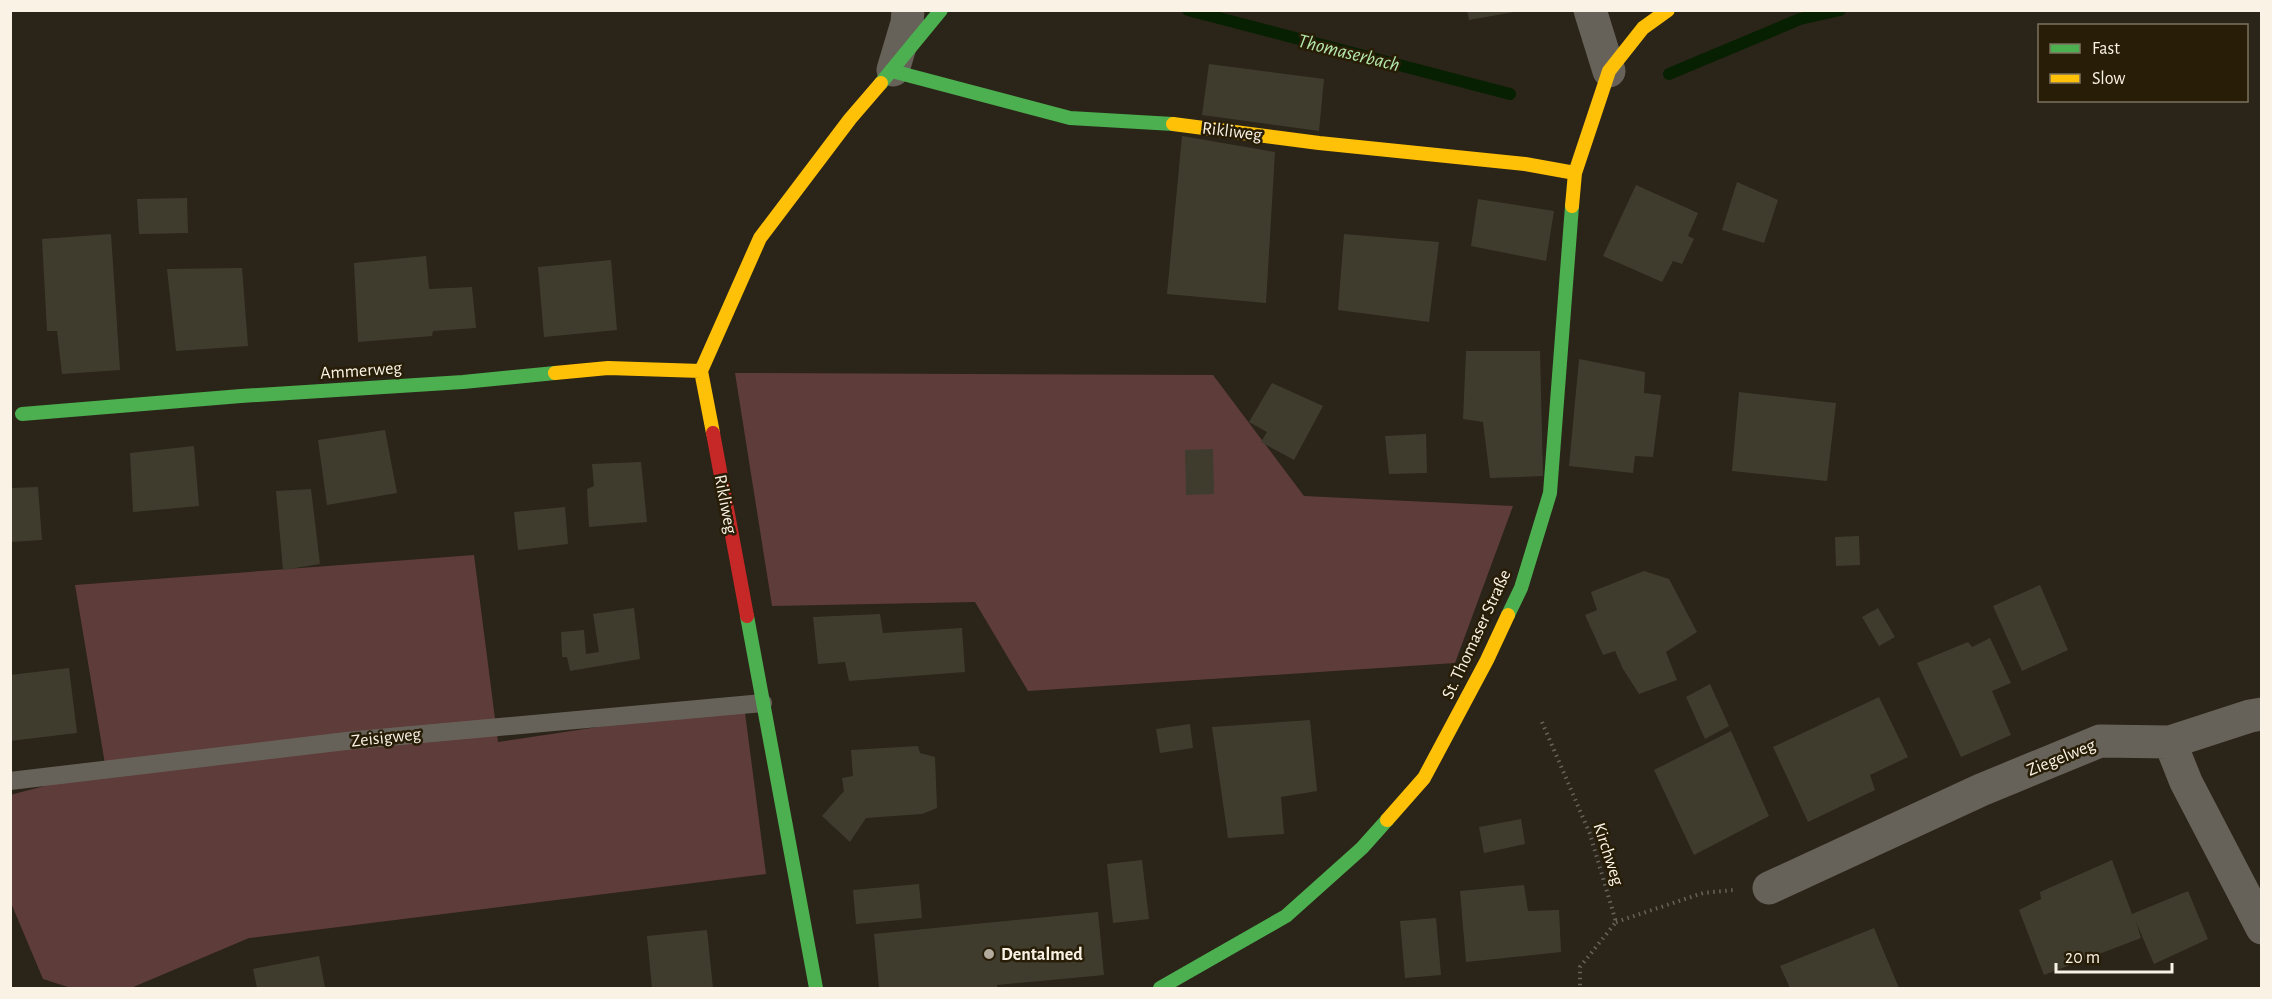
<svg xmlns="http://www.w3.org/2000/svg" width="2272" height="999" font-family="'Alegreya Sans',sans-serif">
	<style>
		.green { fill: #5e3c3a }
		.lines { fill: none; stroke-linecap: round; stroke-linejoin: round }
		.stream { stroke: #072002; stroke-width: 12 }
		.building { fill: #3f3c2e }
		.path { stroke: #68635a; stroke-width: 4; stroke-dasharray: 1.5 4.5; stroke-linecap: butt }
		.lane { stroke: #676259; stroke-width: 18 }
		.street { stroke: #676259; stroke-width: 33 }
		.fast { stroke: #4caf50; stroke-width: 14 }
		.slow { stroke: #ffc107; stroke-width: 14 }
		.jam { stroke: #c62828; stroke-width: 14 }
		.poi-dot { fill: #b2aa9d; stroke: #281d06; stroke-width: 2 }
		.labels { text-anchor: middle; stroke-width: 5; stroke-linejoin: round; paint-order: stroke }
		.street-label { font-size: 18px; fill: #faf2e5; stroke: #281d06 }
		.poi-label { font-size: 18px; font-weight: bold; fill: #faf2e5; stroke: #281d06; text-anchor: start }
		.water-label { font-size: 20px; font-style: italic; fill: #b4e9ab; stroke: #281d06 }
	</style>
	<rect width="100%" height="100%" fill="#2b2418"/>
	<path class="green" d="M735 373 1213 375 1304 496 1513 506 1455 663 1028 691 975 602 772 606Z
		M474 555 498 742 744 705 766 874 249 938 131 988H71L43 979 11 903 10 795 106 770 75 585Z"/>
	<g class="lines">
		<path class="stream" d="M1188 10 1510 94
			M1669 74 1800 19 1840 10"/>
	</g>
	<path class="building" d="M1467 10H1514V12L1469 20Z
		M1209 64 1324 79 1319 131 1202 115Z
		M1182 136 1275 152 1266 303 1167 294Z
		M1737 182 1778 200 1764 243 1722 230Z
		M1636 185 1698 213 1688 236 1694 239 1682 264 1673 261 1662 282 1603 256Z
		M187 198 188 233 139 234 137 199Z
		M1478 199 1554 211 1546 261 1471 246Z
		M111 234 120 370 62 374 57 331H47L42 239Z
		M1344 234 1439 242 1429 322 1338 310Z
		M426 256 429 289 472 287 476 328 433 331 432 336 358 342 354 263Z
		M611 260 617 330 544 337 538 267Z
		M242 268 248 346 176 351 167 269Z
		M1466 351H1540L1543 476 1490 478 1483 422 1463 419Z
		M1579 359 1645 372 1644 393 1661 395 1653 457 1635 456 1633 473 1569 466Z
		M1272 383 1323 406 1294 460 1261 442 1267 432 1249 422Z
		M1739 392 1836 403 1827 481 1732 471Z
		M385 430 397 493 327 505 318 440Z
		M1426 434 1427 473 1389 474 1385 436Z
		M194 446 199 506 133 512 130 453Z
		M1213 449 1214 494 1186 495 1185 450Z
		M641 462 647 522 589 527 587 489 594 486 592 464Z
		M38 487 42 540 10 542V488Z
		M311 489 320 564 283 570 276 491Z
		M565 507 568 544 518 550 514 512Z
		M1859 536 1860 565 1836 566 1835 537Z
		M1644 571 1669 579 1697 632 1666 652 1677 680 1639 694 1623 669 1615 651 1603 655 1585 615 1597 610 1591 592Z
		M2040 585 2068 650 2022 671 1993 606Z
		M634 608 640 659 570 671 567 657H562L561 632 584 630 586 654 599 652 593 614Z
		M1878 608 1895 637 1879 646 1862 617Z
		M880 614 883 633 962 628 965 672 849 681 845 662 818 664 813 617Z
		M1990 638 2011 683 1992 691 2011 735 1961 757 1917 663 1968 642 1972 647Z
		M69 668 77 733 10 741V675Z
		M1710 684 1729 726 1705 739 1686 697Z
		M1879 697 1908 757 1870 775 1875 790 1808 822 1773 747Z
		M1310 720 1317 791 1281 797 1284 834 1228 838 1212 727Z
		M1190 724 1193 748 1160 753 1156 729Z
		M1731 731 1769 816 1694 855 1654 770Z
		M918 746 920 753 935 757 937 808 922 814 866 818 850 842 822 816 844 791 842 778 853 776 851 750Z
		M1521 819 1525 844 1484 853 1479 827Z
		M1142 860 1149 919 1113 923 1107 864Z
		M2112 860 2132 914 2188 891 2208 939 2154 964 2136 922 2141 938 2044 975 2019 910 2041 899 2040 892Z
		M919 884 922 918 856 924 853 890Z
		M1524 885 1528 911 1559 910 1561 952 1466 962 1460 891Z
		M1098 912 1104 975 997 985V988H879L874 934Z
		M1436 918 1441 975 1405 978 1400 921Z
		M1874 928 1899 988H1790L1780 966Z
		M707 930 713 988H652L647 936Z
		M319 956 325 988H257L253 969Z"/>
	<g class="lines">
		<path class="path" d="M1542 722 1590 834 1616 922 1580 967V988
			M1616 922 1703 893 1734 890"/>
		<path class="lane" d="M10 781 346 741 763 703"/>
		<path class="street" d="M1590 10 1609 71
			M893 70 907 23 908 10
			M2170 742 2250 716 2262 714
			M1769 888 1981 790 2100 741 2170 742 2186 782 2262 928"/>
		<path class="fast" d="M892 71 1070 118 1173 124
			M881 83 941 10
			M22 414 241 396 463 382 555 373
			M1508 615 1521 588 1550 493 1572 206
			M747 616 816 988
			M1160 988 1286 916 1362 848 1387 820"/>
		<path class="slow" d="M1173 124 1319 143 1525 164 1575 173
			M1572 206 1575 173 1609 71 1643 28 1668 10
			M555 373 608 368 701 371
			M713 433 701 371 760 238 850 119 881 83
			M1387 820 1424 778 1487 660 1508 615"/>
		<path class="jam" d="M713 433 747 616"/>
	</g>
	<circle class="poi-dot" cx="989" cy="954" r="6"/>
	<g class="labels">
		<g class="street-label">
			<text transform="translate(1232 131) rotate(7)" y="6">Rikliweg</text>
			<text transform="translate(361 370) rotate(-4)" y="6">Ammerweg</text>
			<text transform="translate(726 504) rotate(79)" y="6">Rikliweg</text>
			<text transform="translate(1476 634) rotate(-65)" y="6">St. Thomaser Straße</text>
			<text transform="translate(386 737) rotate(-6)" y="6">Zeisigweg</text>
			<text transform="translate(2061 757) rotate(-22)" y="6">Ziegelweg</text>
			<text transform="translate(1609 854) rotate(72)" y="6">Kirchweg</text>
		</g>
		<g class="poi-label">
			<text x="1001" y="960">Dentalmed</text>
		</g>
		<g class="water-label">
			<text transform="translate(1349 52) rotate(14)" y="7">Thomaserbach</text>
		</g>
	</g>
	<rect width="2272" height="999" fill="none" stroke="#faf2e5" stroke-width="24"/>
	<rect x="2038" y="24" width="210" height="78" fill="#281d06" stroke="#7c725f" stroke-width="1.5"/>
	<rect x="2050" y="44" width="30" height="9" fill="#4caf50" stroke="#7c725f" stroke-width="1.5"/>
	<text x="2092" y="54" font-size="18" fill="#faf2e5">Fast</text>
	<rect x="2050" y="74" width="30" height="9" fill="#ffc107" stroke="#7c725f" stroke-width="1.5"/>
	<text x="2092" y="84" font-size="18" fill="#faf2e5">Slow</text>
	<path d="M2056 963v9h116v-9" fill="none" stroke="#faf2e5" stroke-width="3"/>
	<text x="2065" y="963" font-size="18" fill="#faf2e5" stroke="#281d06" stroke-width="4.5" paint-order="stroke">20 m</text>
</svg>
